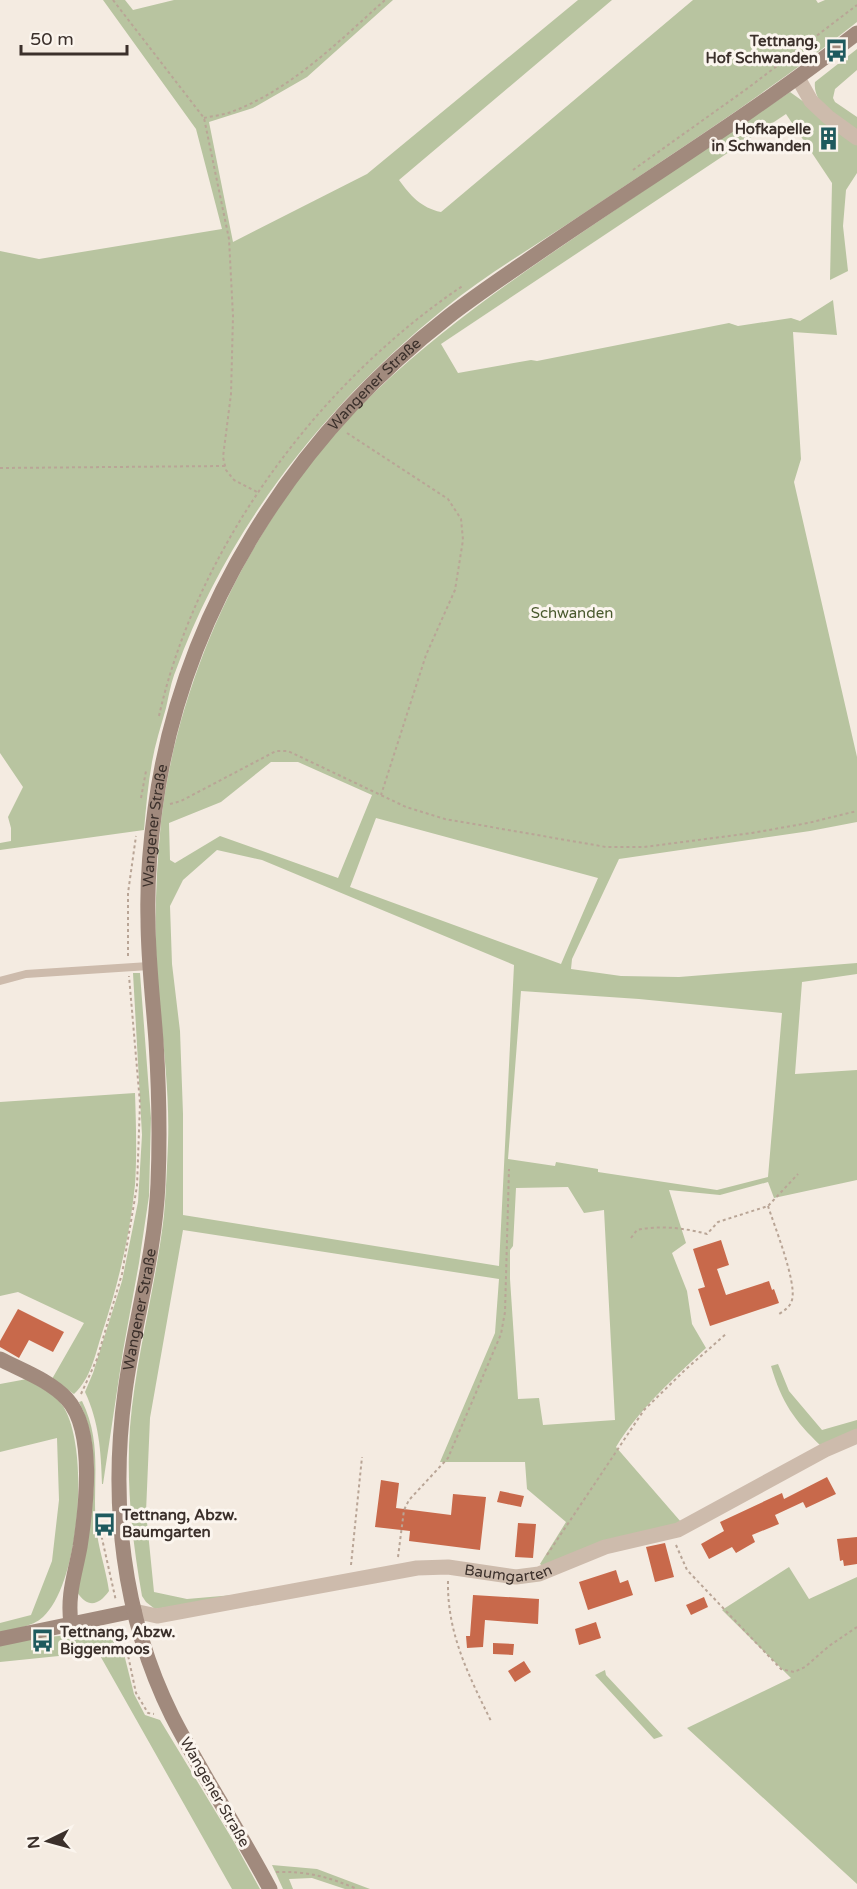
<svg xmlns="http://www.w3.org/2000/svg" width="857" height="1889" font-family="'Varela Round',sans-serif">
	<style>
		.green { fill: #b8c4a0; fill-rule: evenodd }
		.building { fill: #c8694b }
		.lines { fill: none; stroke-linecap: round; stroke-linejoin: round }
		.path { stroke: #b9a596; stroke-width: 2; stroke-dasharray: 3 3; stroke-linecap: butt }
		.lane { stroke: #cdbbac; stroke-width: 8 }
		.street { stroke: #cdbbac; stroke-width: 15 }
		.secondary { stroke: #a18a7d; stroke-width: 15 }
		.labels { text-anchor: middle; stroke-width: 6; stroke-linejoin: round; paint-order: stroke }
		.poi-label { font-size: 15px; font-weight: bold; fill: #3b302b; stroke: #fbf5ee; text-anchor: end }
		.street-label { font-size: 15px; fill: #3b302b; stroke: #fbf5ee }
		.park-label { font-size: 15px; fill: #4a5a2e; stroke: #fbf5ee }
	</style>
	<rect width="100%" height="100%" fill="#f4ebe1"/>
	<path class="green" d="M103 0H125L133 10 174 0H393L307 77 253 108 209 122 233 242 367 174 578 0H612L399 180C410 195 421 208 441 212L693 0H816L818 3 825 0H857V22C764 96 664 159 566 225 525 252 483 277 445 308 327 403 228 526 176 670 171 682 169 695 166 708 161 726 155 744 152 762 148 784 146 807 144 830L0 850V843L11 841V828L8 817 23 787 0 753V251L39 259 222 229 196 129Z
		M857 49V70L835 89 833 98 835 102 857 117V135C842 122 812 105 815 82Z
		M790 92 857 140V173L846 190 843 226 848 271 830 280 832 183 786 114 441 344 458 373 531 360 537 361 729 323 738 326 791 318 800 321 833 300 837 335 793 332 801 459 794 482 857 757V822L810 831 619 859 572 959 571 969 621 976 679 977 857 963V974L802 982 795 1074 857 1070V1180L774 1198 768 1182 720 1195 669 1190 686 1243 672 1253 687 1291 692 1324 706 1348C673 1379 640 1408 616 1447L681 1522 545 1568 540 1564 566 1522 527 1489 525 1462H440L495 1333 499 1279 183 1230 150 1418 146 1512 154 1592 187 1599 266 1592 155 1609 146 1602 142 1596C132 1540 126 1483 130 1427 136 1355 156 1286 164 1215 166 1191 167 1167 168 1143 170 1087 161 1030 157 974 154 923 156 872 161 822 179 665 262 498 377 390 442 328 515 278 590 227 656 182 723 137 790 92ZM271 762H298L372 795 338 878 220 836 175 863 170 860 169 823 221 802ZM376 818 598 878 561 964 350 887ZM217 850 262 860 514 965 499 1266 183 1215V1114L180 1031 172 964 170 906 183 880ZM521 991 639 999 782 1013 768 1177 717 1190 598 1172V1169L556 1162 555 1166 508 1159ZM568 1187 584 1213 604 1210 615 1420 543 1425 539 1398 518 1399 510 1279V1250L513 1246 516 1188Z
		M133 973H140L151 1118 149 1196 139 1263 123 1351 103 1484H102C101 1451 99 1422 85 1392L93 1373 122 1281 138 1202 142 1135Z
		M135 1093C136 1124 137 1155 135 1185 130 1235 118 1285 102 1333 95 1355 91 1378 74 1394L52 1379 84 1323 18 1292 0 1296V1102Z
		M778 1364 789 1391 822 1430 857 1420V1431L821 1446C794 1420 782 1403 771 1366Z
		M27 1379C39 1387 55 1394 63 1406 90 1448 80 1583 43 1617 32 1627 14 1629 0 1632V1623L31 1615 52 1561 59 1500 57 1438 0 1452V1384Z
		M82 1401C103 1444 92 1481 96 1526 98 1548 106 1569 109 1591 99 1605 88 1609 77 1592 89 1535 107 1455 79 1402Z
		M789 1567 809 1599 857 1577V1884L687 1728 791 1678 722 1610Z
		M107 1633 120 1638 134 1694 145 1715 160 1720 234 1842 260 1889H232L98 1652 0 1662V1645C36 1637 71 1634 107 1633Z
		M605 1670 606 1675 663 1736 654 1739 595 1675Z
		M272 1865 317 1869 370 1889H345L312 1878 289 1879 293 1889H283Z"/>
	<path class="building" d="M721 1240 729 1265 717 1269 726 1295 769 1281 772 1290 774 1289 779 1303 710 1326 698 1289 705 1287 693 1249Z
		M18 1309 64 1332 53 1352 29 1340 19 1358 0 1347V1341Z
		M827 1477 836 1494 806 1508 803 1502 775 1515 779 1524 752 1535 755 1542 736 1553 732 1547 709 1559 701 1544 724 1531 720 1522 782 1493 784 1499Z
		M381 1480 399 1483 396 1508 451 1515 453 1494 486 1497 480 1550 409 1541 410 1531 375 1527Z
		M500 1491 524 1496 521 1507 497 1502Z
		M518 1523 536 1524 533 1558 515 1557Z
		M857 1537V1564L844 1566 843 1560 840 1561 837 1539Z
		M665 1543 674 1577 655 1582 646 1547Z
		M616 1570 620 1583 628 1580 633 1595 588 1610 579 1582Z
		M473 1595 539 1599 538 1624 485 1620 483 1647 467 1648 466 1636H470Z
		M704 1597 708 1607 691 1615 686 1605Z
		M596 1622 601 1638 579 1645 575 1629Z
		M493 1643 514 1644 513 1655 493 1654Z
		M524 1661 531 1672 515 1682 508 1671Z"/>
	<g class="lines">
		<path class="path" d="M113 0 204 118 229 239 233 316 231 394 223 457 226 470 234 480 257 492
			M204 118C213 116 223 115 231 112 291 90 339 41 385 0
			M633 170 748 88 857 5
			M347 433 448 499 461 519 463 540 455 590 426 655 381 795
			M0 468 225 466
			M159 716C197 546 320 381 464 285
			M141 798 146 771
			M170 804 181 801 276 751H288L406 807 445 819 606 847H644L752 833 808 823 857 811
			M128 956V893L136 836
			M768 1206C774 1225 797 1282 792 1300 790 1307 785 1310 779 1314
			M631 1238 637 1230C659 1225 685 1228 707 1234L718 1222 768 1206 798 1174
			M81 1394 97 1359 122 1274 137 1186 140 1103 129 976
			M99 1525 116 1601
			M676 1545 687 1570 781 1669 794 1672 805 1667 829 1646 857 1627
			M547 1555 644 1410 685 1370 726 1334
			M398 1557 404 1510 409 1500 448 1458 501 1334 505 1312 509 1169
			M351 1565 362 1457
			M448 1581C447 1634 469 1676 491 1721
			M122 1627 136 1693 148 1713 154 1714
			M276 1872C307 1871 329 1877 357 1889"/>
		<path class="lane" d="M0 981 26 974 149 966"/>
		<g class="street">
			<path d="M798 78 811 101 828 117 857 138"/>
			<path id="s1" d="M134 1611 157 1616 417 1568 448 1567 516 1577 539 1574 605 1547 678 1530 825 1450 857 1436"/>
		</g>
		<g class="secondary">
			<path d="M0 1359C23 1371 49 1380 67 1399 96 1431 86 1508 80 1547 75 1575 67 1594 71 1624"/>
			<path d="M0 1639 134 1611"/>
			<path id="s2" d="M270 1889C239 1830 202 1775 172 1716 122 1615 110 1502 125 1392 134 1323 155 1255 158 1184 160 1136 159 1089 156 1041 153 1000 148 960 148 919 147 883 150 845 155 809 181 613 293 438 448 317 480 292 514 270 547 247 651 176 758 110 857 33"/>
		</g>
	</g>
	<defs>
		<symbol id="bus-bare" viewBox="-9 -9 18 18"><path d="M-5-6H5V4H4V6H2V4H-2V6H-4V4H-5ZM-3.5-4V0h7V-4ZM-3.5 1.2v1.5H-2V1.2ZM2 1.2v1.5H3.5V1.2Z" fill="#1f5a5e" stroke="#fbf5ee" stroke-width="2.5" paint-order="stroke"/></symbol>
		<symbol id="building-bare" viewBox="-9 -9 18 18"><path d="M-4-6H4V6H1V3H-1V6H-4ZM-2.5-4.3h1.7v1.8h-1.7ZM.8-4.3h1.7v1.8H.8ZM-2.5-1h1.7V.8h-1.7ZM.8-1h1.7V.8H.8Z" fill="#1f5a5e" stroke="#fbf5ee" stroke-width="2.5" paint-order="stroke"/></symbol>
	</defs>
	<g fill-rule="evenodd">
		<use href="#bus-bare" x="820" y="34" width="33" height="33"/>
		<use href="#building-bare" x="812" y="122" width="33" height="33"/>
		<use href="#bus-bare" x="88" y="1508" width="33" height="33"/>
		<use href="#bus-bare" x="26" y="1624" width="33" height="33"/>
	</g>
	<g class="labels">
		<g class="poi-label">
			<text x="818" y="46">Tettnang,<tspan x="818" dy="17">Hof Schwanden</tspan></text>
			<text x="811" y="134">Hofkapelle<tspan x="811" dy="17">in Schwanden</tspan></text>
			<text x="122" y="1520" text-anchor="start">Tettnang, Abzw.<tspan x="122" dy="17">Baumgarten</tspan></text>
			<text x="60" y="1637" text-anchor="start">Tettnang, Abzw.<tspan x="60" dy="17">Biggenmoos</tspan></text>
		</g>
		<g class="street-label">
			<text dy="5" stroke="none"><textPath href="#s2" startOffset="1605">Wangener Straße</textPath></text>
			<text dy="5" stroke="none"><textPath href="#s2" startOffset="1101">Wangener Straße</textPath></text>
			<text dy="5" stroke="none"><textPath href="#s2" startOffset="615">Wangener Straße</textPath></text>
			<text dy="5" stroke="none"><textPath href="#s1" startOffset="380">Baumgarten</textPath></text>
			<text transform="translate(215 1792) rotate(60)" y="5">Wangener Straße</text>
		</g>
		<g class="park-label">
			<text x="572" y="618">Schwanden</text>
		</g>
	</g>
	<g transform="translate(48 1841) rotate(265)" stroke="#fbf5ee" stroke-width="4.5" paint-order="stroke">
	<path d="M0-4.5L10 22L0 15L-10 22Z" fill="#3b302b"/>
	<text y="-9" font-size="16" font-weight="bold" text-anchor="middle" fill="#3b302b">N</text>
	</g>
	<path d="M21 45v9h106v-9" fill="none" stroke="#3b302b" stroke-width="3"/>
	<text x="30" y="45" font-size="18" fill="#3b302b" stroke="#fbf5ee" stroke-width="4.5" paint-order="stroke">50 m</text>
</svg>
